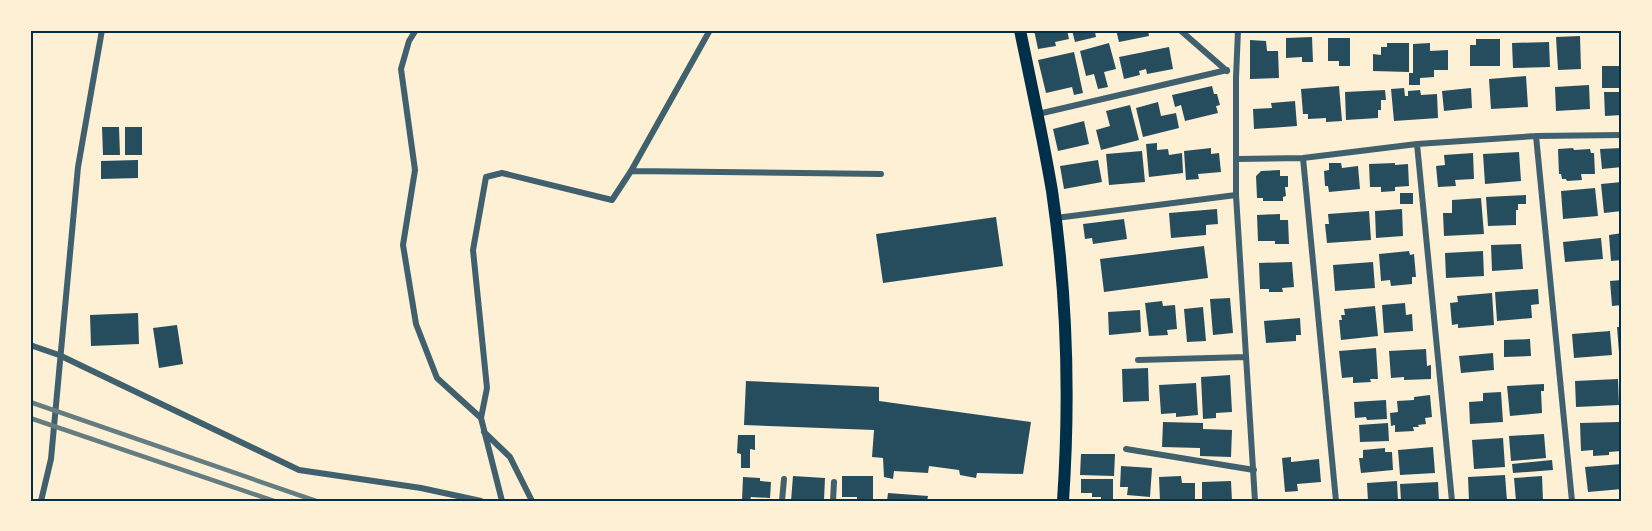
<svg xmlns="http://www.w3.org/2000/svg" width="1652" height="531" font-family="Jost,sans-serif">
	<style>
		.building { fill: #264d5e }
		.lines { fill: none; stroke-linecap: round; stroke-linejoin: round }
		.minor { stroke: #3f606c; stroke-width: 6 }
		.secondary { stroke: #003049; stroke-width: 12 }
		.rail { stroke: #657d81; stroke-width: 4.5 }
		.neatline { fill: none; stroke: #003049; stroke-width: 2 }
	</style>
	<rect width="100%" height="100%" fill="#fdf0d5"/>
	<path class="building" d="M1034 30H1067L1069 39 1055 42 1056 46 1038 49Z
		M1072 30H1099V31L1095 32 1096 37 1075 42Z
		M1116 30H1148L1149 36 1119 42Z
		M1580 36 1581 69 1558 70 1556 37Z
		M1312 37 1313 62H1302V57L1286 58V38Z
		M1328 38H1350V66H1339V61H1328Z
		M1476 39H1500V66H1470V45H1476Z
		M1250 40 1266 41 1267 51H1278L1279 78 1250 79Z
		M1549 42 1550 67 1513 68 1512 43Z
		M1109 43 1116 69 1104 72 1108 87 1098 89 1094 74 1086 76 1080 51Z
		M1387 43H1409V72L1373 71V54L1381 55V47H1387Z
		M1430 43V51L1448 50V70H1434V77L1420 78V85H1409V73H1413V44Z
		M1169 47 1173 69 1147 74 1146 69 1139 71 1140 75 1124 79 1119 57Z
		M1074 52 1083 93 1074 95 1072 87 1046 93 1038 60Z
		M1602 66H1622V88H1602Z
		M1526 76 1528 107 1491 109 1489 79Z
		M1589 85 1590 109 1556 111 1555 87Z
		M1212 86 1214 94H1217L1220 105 1216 106 1218 113 1185 121 1181 105 1175 107 1172 95Z
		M1339 86 1342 121 1326 122V118L1308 119V114H1303L1301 89Z
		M1404 88 1405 96H1408V91L1420 90 1421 95 1437 94 1438 118 1394 121 1391 89Z
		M1471 88 1472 108 1444 111 1442 91Z
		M1385 90 1386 100H1381V110H1378V118L1346 120 1345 92Z
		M1604 92H1622V115L1605 116Z
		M1295 101 1297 126 1254 129 1253 109 1272 108 1271 103Z
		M1158 102 1161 116 1176 113 1179 128 1143 137 1136 108Z
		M1130 105 1139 140 1101 150 1096 130 1110 126 1106 111Z
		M1084 121 1089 144 1058 151 1053 129Z
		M102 127H119L120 155H103Z
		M125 127H142V155H125Z
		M1157 143V150L1168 149 1169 155 1182 153 1183 173 1149 177 1146 144Z
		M1211 148V154L1219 153 1221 172 1198 174 1199 179 1186 180 1184 151Z
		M1573 148 1574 150 1590 149 1591 153H1594L1595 174H1581L1582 180 1567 181 1566 179H1562L1561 174H1559L1558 149Z
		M1622 148V167L1602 169 1600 149Z
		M1142 151 1145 182 1109 185 1106 154Z
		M1519 152 1521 181 1485 184 1483 154Z
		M1473 153 1474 179 1455 180 1456 186 1438 187 1436 166 1445 165 1444 155Z
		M138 160V178L101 179V161Z
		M1098 160 1102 182 1064 189 1060 166Z
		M1329 163H1341L1342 168 1358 166 1360 189 1329 192 1328 186H1325L1324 171 1329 170Z
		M1395 163V165L1408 164 1409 186 1395 187V191L1381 192V187H1370L1369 164Z
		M1280 170V176H1288V187H1285L1286 196 1283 197V201H1263V198H1257L1256 176 1261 171Z
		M1622 182V211L1604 213 1601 184Z
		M1595 188 1598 216 1563 219 1561 191Z
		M1400 193H1413V204H1400Z
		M1526 195V204H1518V210H1516V225L1488 226 1486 197Z
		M1481 198 1484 234 1444 236 1443 213H1452V200Z
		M1217 209 1218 224 1206 225V235L1171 238 1169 213Z
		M1402 209 1403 236 1376 238 1375 211Z
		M1369 211 1371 240 1327 243 1325 224H1329L1328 214Z
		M1280 214V220H1288L1289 244H1275V241H1258L1257 215Z
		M996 217 1003 266 883 283 876 234Z
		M1124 219 1127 239 1093 244 1092 238 1085 239 1083 224Z
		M1622 233V260L1611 261 1609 235Z
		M1601 238 1603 259 1565 262 1563 242Z
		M1521 244 1523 269 1492 271 1491 245Z
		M1204 246 1208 278 1104 292 1100 259Z
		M1409 251 1410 255 1414 254 1416 277H1412V284L1391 286 1390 280 1381 281 1379 254Z
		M1483 251 1484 276 1446 278 1445 253Z
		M1292 262 1294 287 1282 288 1283 292H1269V289H1260L1259 263Z
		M1373 262 1375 288 1335 291 1333 265Z
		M1622 280V305L1612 306 1610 281Z
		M1538 289 1539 304 1531 305 1532 318 1497 321 1495 292Z
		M1492 293 1494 325 1458 328V324L1452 325 1450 303 1458 302 1457 296Z
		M1230 298 1233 333 1213 335 1210 299Z
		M1162 301 1163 306 1175 305 1177 329 1167 330 1168 335 1149 336 1145 303Z
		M1405 303 1406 315 1412 314 1413 331 1384 333 1382 305Z
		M1375 306 1378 336 1341 340 1339 320H1342L1341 315H1345L1344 309Z
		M1203 307 1206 341 1187 342 1184 309Z
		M1140 310 1141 332 1109 335 1108 312Z
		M138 313 139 344 91 346 90 315Z
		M1300 318 1301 335H1296V341L1266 343 1264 321Z
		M177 325 183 364 159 368 153 328Z
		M1617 327H1622V352H1619Z
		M1610 331 1612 355 1574 358 1572 334Z
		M1530 339 1531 356 1504 357V340Z
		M1376 348 1378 379H1370L1371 382 1353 383V377L1342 378 1339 351Z
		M1426 349 1427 366 1431 365V379L1404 380V377L1391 378 1389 351Z
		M1493 353 1494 370 1461 373 1459 356Z
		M1148 368 1149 401 1123 402 1122 369Z
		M1230 375 1232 412 1216 413V418L1203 419 1201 377Z
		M1618 379 1619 405 1576 407 1575 381Z
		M746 381 879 387V401L1031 422 1023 474 977 473 976 478 960 475 959 470 929 466 928 473 894 471 893 479 884 477 883 458 872 457 874 430 744 425Z
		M1196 383 1198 415 1176 417V413L1161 414 1159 385Z
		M1544 384V391H1541L1542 413 1510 416 1507 386Z
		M1501 392 1503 422 1470 424 1469 402 1483 401V393Z
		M1430 395 1432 417 1425 418 1426 424 1418 425 1419 427H1413L1414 431 1395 432V425L1391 426 1390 413 1398 412 1397 401 1414 400V397Z
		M1386 400 1387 419 1367 420 1366 417 1355 418 1354 402Z
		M1163 422 1203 423V429L1232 430 1231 457 1200 456V448L1162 447Z
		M1619 422 1621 451 1609 452V455L1593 456V450L1581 451 1580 423Z
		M1388 423 1389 441 1360 442 1359 425Z
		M1544 434 1546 458 1511 461 1509 436Z
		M738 435H755V450L750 449V468H741V454L737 453Z
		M1503 438 1505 467 1474 469 1472 440Z
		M1433 447 1435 473 1400 475 1398 450Z
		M1385 448V452H1392L1393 470 1361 473 1359 458H1363V450Z
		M1081 454H1115L1114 476 1080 475Z
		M1291 457V462L1319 459 1321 482 1297 484 1298 491 1285 492 1282 458Z
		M1552 460 1553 470 1513 473 1512 464Z
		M1622 464V489L1588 492 1585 467Z
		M1121 466 1152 468 1150 497 1127 495 1128 487H1120Z
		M1505 475 1507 501H1469L1468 477Z
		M793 476 825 478 824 500 802 499V501H791Z
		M842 476H873V501H857V497H842Z
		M1181 476 1182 483H1195V501H1160L1159 477Z
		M1542 476 1543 501H1516L1514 478Z
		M743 477 760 478V481L771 482 770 498 751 497 750 500H742Z
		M1081 479H1113V501H1101V497H1092V493H1081Z
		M1231 481 1232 501H1202V482Z
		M1397 481 1398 501H1368L1367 483Z
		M1438 482 1439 501H1401L1400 484Z
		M888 493 928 496 927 501H887Z"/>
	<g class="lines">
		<path class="minor" d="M416 30 409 41 401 69 415 170 403 245 416 324 437 378 481 418 502 501
			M1180 30 1227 71
			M1238 30 1236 78V195L1255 501
			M1038 114 1227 70
			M1536 136 1572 501
			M1417 144 1452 501
			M1303 158 1336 501
			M1236 159 1303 158 1417 144 1536 136 1622 135
			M631 171 881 174
			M1056 218 1236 195
			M30 345 59 355 299 470 421 488 481 501
			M1138 360 1246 357
			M481 418 487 388 473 250 486 177 502 173 612 200 631 171 710 30
			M484 432 510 457 532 501
			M1126 449 1254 470
			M41 501 51 459 78 167 102 30
			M782 501 784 479
			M833 501 834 482"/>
		<path class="secondary" d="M1020 30C1031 84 1043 137 1052 191 1067 293 1070 398 1063 501"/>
		<path class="rail" d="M30 402 316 501
			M30 418 274 501"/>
	</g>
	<rect width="1652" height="531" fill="none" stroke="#fdf0d5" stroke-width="63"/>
	<rect x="32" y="32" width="1588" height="468" class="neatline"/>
</svg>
